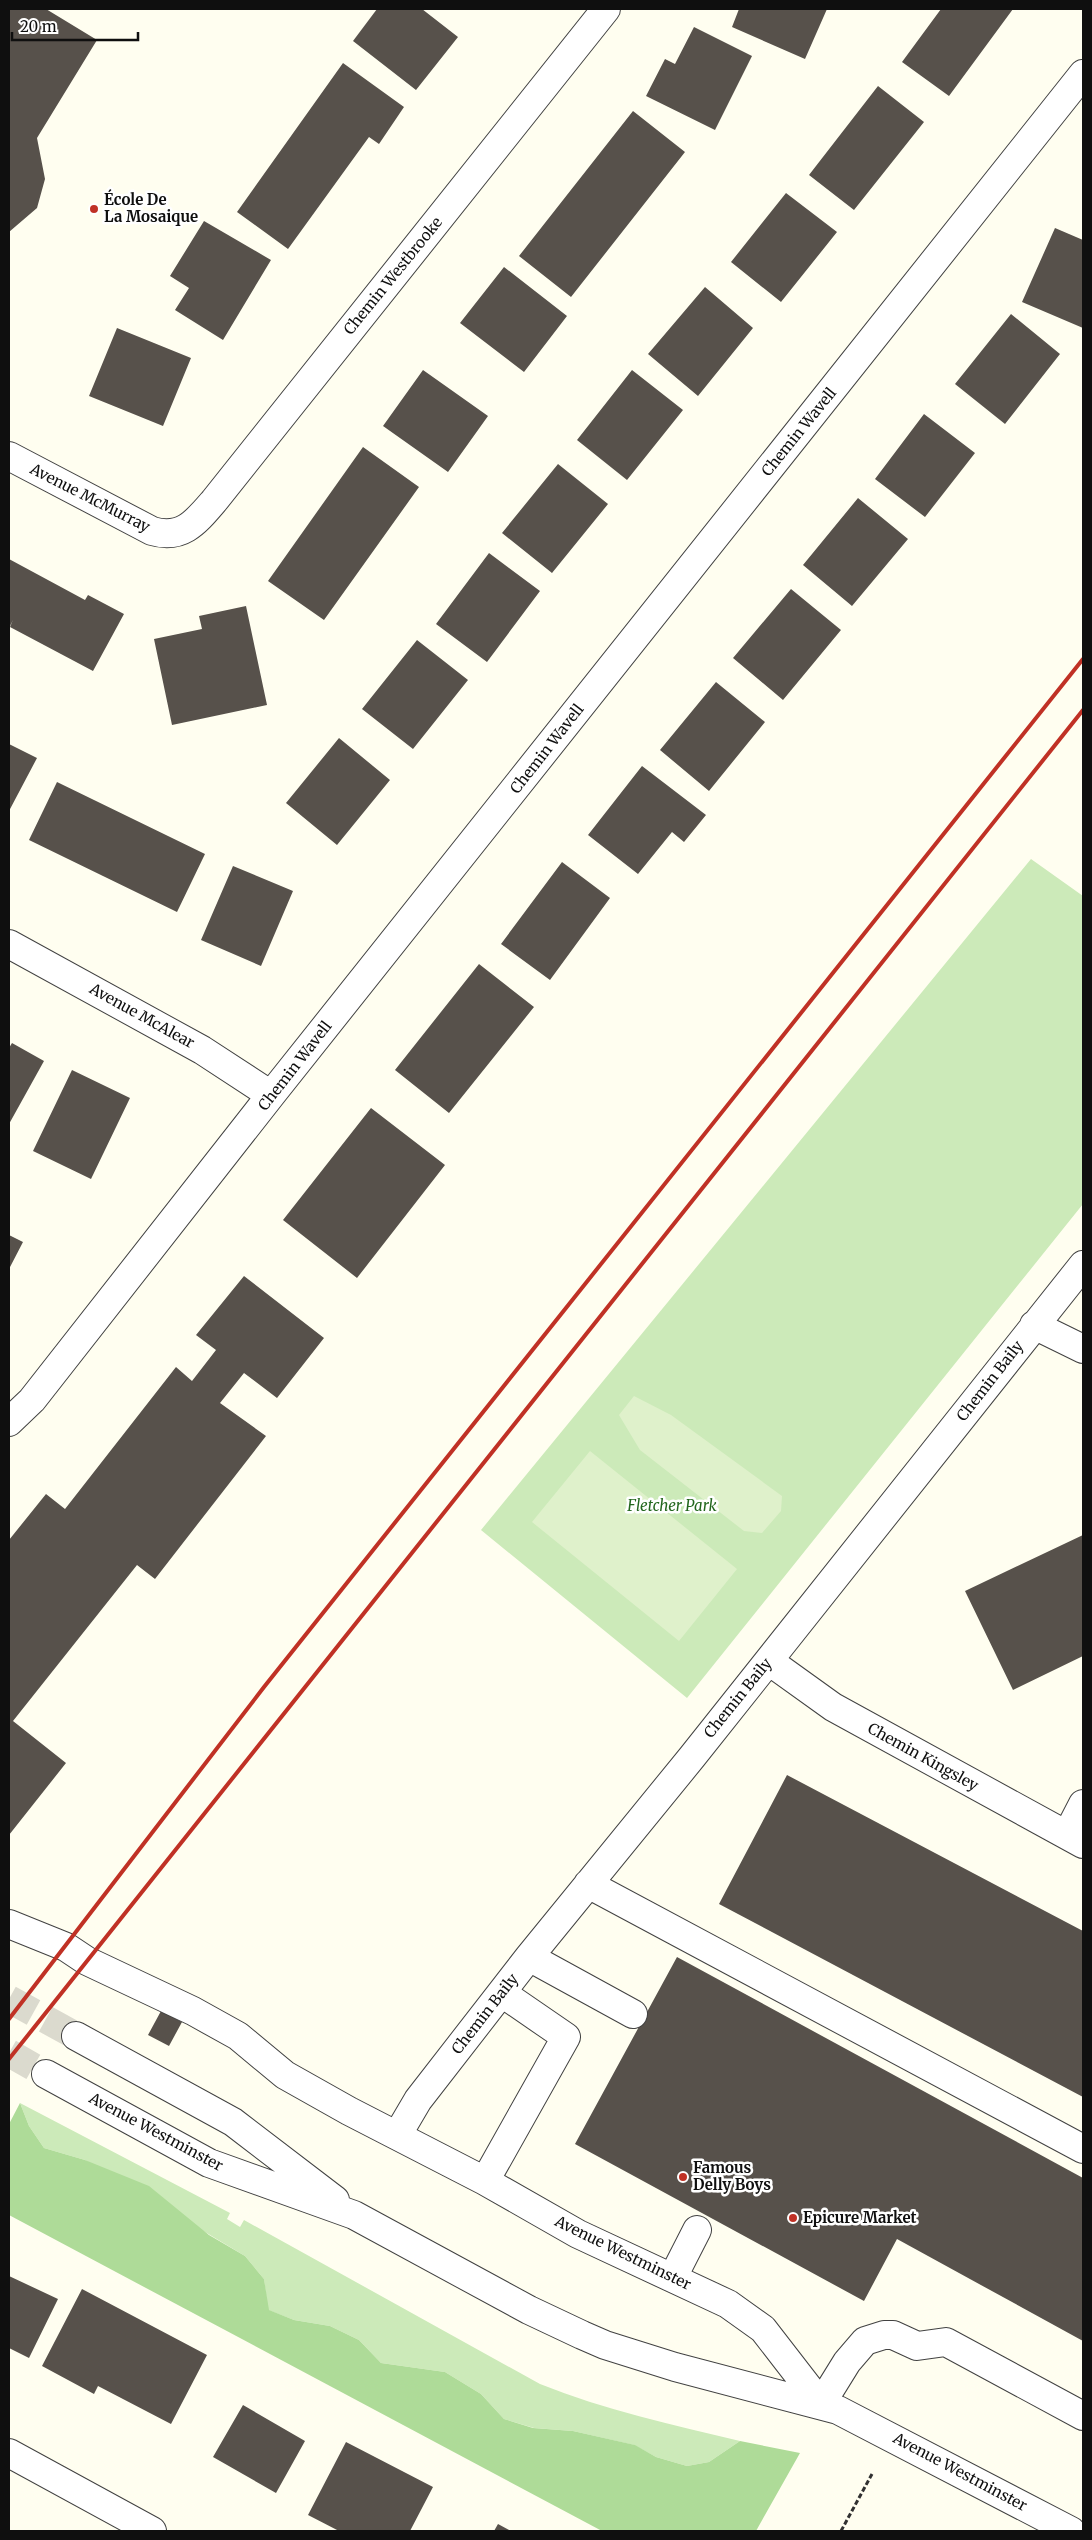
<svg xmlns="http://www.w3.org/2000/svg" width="1092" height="2540" font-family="Merriweather,serif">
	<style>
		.green { fill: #cceab9 }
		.forest { fill: #aedb98 }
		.pitch { fill: #dff1cb }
		.building { fill: #57514b }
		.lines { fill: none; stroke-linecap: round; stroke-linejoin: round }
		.minor-tunnel { stroke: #dbdace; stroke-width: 28; stroke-dasharray: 28 14; stroke-linecap: butt }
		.minor-casing { stroke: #424242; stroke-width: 30 }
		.path { stroke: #313131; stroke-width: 3; stroke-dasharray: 5 2.5; stroke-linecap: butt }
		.minor { stroke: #fff; stroke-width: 28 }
		.rail { stroke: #c03125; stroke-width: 4 }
		.poi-dot { fill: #c03125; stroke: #fff; stroke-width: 2 }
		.labels { text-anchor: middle; stroke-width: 5; stroke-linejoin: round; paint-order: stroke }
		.poi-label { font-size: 15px; font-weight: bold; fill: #0f0f0f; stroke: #fff; text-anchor: start }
		.street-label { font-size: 15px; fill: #0f0f0f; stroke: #fff }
		.park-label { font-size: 15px; font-style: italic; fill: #23671e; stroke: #fff }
	</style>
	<rect width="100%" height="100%" fill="#fffef0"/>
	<path class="green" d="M1031 859 1083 896V1204L687 1698 481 1530Z
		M20 2103 230 2213 227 2219 240 2227 244 2220 540 2384C605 2410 673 2425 740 2441L709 2462 687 2466 656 2457 634 2445 573 2431 534 2428 504 2419 481 2394 445 2372 381 2363 359 2340 330 2326 294 2320 268 2310 264 2279 245 2256 85 2160 44 2148 29 2126Z"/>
	<path class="forest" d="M20 2103 29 2126 44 2148 85 2160 149 2186 209 2235 245 2256 264 2279 269 2310 294 2320 330 2326 359 2340 381 2363 445 2372 481 2394 504 2419 533 2428 573 2431 635 2445 656 2457 687 2466 709 2462 740 2441 800 2453 756 2531H602L9 2215V2124Z"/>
	<path class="pitch" d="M634 1396 671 1415 782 1496 781 1511 762 1533 744 1531 640 1450 619 1415Z
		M590 1451 737 1569 679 1641 532 1522Z"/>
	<path class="building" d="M9 9H46L97 40 37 138 45 179 37 208 9 232Z
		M377 9H422L458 37 416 90 353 41Z
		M739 9H827L805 59 732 27Z
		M941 9H1013L949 96 902 62Z
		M694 27 752 56 715 130 646 96 665 59 675 64Z
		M343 63 404 107 379 144 369 137 288 249 237 212Z
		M878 86 924 122 854 210 809 175Z
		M633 111 685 152 571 297 519 256Z
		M786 193 837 232 781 302 731 262Z
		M204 221 271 260 223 340 175 310 189 288 170 276Z
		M1055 228 1083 240V328L1022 302Z
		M504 267 567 316 524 372 460 323Z
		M705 287 753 328 698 396 648 354Z
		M1011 314 1060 354 1005 424 955 384Z
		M117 328 191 358 163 426 89 396Z
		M423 370 488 416 448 472 383 426Z
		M632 370 683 410 627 480 577 440Z
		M924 414 975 453 925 517 875 479Z
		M363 447 419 487 324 620 268 581Z
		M558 464 608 504 552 573 502 533Z
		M858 498 908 539 852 606 803 565Z
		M489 553 540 591 487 662 436 624Z
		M9 559 85 600 88 595 124 614 93 671 10 627 13 620 9 628Z
		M791 589 841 630 783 700 733 658Z
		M246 606 267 705 172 725 154 639 202 629 199 616Z
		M417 640 468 680 413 749 362 709Z
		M716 682 765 722 709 791 660 750Z
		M339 738 390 780 337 845 286 803Z
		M9 744 37 758 9 811Z
		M642 766 706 815 684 842 672 832 638 874 588 835Z
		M57 782 205 854 177 912 29 840Z
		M562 862 610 898 550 980 501 944Z
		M233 866 293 891 261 966 201 940Z
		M479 964 534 1007 449 1113 395 1070Z
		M12 1043 44 1061 9 1124V1048Z
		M72 1070 130 1098 91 1179 33 1151Z
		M371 1108 445 1165 357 1278 283 1220Z
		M9 1235 23 1242 9 1269Z
		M244 1276 324 1338 277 1398 244 1373 220 1403 266 1436 155 1579 137 1565 13 1721 66 1763 9 1835V1540L46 1494 65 1509 176 1367 192 1381 216 1350 196 1335Z
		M1083 1535V1656L1013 1690 965 1591Z
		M787 1775 1083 1931V2097L719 1904Z
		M677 1957 1083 2178V2341L897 2239 864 2301 575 2144Z
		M161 2011 182 2022 169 2046 148 2035Z
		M9 2276 58 2299 29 2358 9 2348Z
		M82 2289 207 2355 171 2424 98 2386 94 2394 42 2366Z
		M243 2405 305 2441 276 2493 213 2457Z
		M346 2442 433 2487 410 2531H339L308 2515Z
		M498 2524 511 2531H494Z"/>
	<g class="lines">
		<path class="minor-tunnel" d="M9 1999 76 2036
			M9 2053 46 2074"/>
		<defs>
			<path id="minor" d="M9 456 152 531C182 540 196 522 214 501L606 9
				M9 944 202 1050 271 1095
				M1034 1325 1083 1349
				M9 1422 32 1400 271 1095 1083 74
				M769 1661 833 1707 1083 1844
				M1067 1835 1083 1804
				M588 1884 1083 2149
				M9 1924 66 1947 87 1961 193 2011 238 2036 285 2075 349 2111 485 2181 578 2234 728 2304 763 2329 821 2404
				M529 1957 633 2014
				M76 2036 233 2122 335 2200
				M46 2074 209 2163 354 2215 529 2310 582 2335 605 2345 675 2367 838 2410 1071 2531
				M398 2134 418 2100 529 1957 692 1757 1083 1265
				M485 2181 566 2037 502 1993
				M673 2277 697 2230
				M821 2404 847 2362 865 2341 884 2335H893L917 2346 946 2342 1083 2416
				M9 2453 152 2531"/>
		</defs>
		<use href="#minor" class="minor-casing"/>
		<path class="path" d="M841 2531 872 2474"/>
		<use href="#minor" class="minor"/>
		<path class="rail" d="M9 2019 264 1687 1083 659
			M9 2059 1083 710"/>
	</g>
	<g class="poi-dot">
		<circle cx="94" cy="209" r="5"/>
		<circle cx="683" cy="2177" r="5"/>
		<circle cx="793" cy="2218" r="5"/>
	</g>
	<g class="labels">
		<g class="poi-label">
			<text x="104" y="205">École De<tspan x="104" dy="17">La Mosaique</tspan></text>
			<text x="693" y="2173">Famous<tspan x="693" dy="17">Delly Boys</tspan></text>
			<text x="803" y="2223">Epicure Market</text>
		</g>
		<g class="street-label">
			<text transform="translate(393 276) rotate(-51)" y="5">Chemin Westbrooke</text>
			<text transform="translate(799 432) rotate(-51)" y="5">Chemin Wavell</text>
			<text transform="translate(90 498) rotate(27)" y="5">Avenue McMurray</text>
			<text transform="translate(547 749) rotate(-52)" y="5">Chemin Wavell</text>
			<text transform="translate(142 1016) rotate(29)" y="5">Avenue McAlear</text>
			<text transform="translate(295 1066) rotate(-52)" y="5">Chemin Wavell</text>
			<text transform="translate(990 1381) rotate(-52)" y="5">Chemin Baily</text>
			<text transform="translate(738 1698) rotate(-51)" y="5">Chemin Baily</text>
			<text transform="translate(923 1757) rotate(29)" y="5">Chemin Kingsley</text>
			<text transform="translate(485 2014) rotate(-52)" y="5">Chemin Baily</text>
			<text transform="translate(156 2132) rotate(28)" y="5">Avenue Westminster</text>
			<text transform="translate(623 2253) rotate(26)" y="5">Avenue Westminster</text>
			<text transform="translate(960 2472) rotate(28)" y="5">Avenue Westminster</text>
		</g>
		<g class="park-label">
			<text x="672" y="1511">Fletcher Park</text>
		</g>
	</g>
	<rect width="1092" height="2540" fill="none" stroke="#0f0f0f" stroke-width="20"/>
	<path d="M12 32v8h126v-8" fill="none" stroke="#0f0f0f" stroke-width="2.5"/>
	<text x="20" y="32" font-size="15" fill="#0f0f0f" stroke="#ffffff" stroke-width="4" paint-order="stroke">20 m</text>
</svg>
